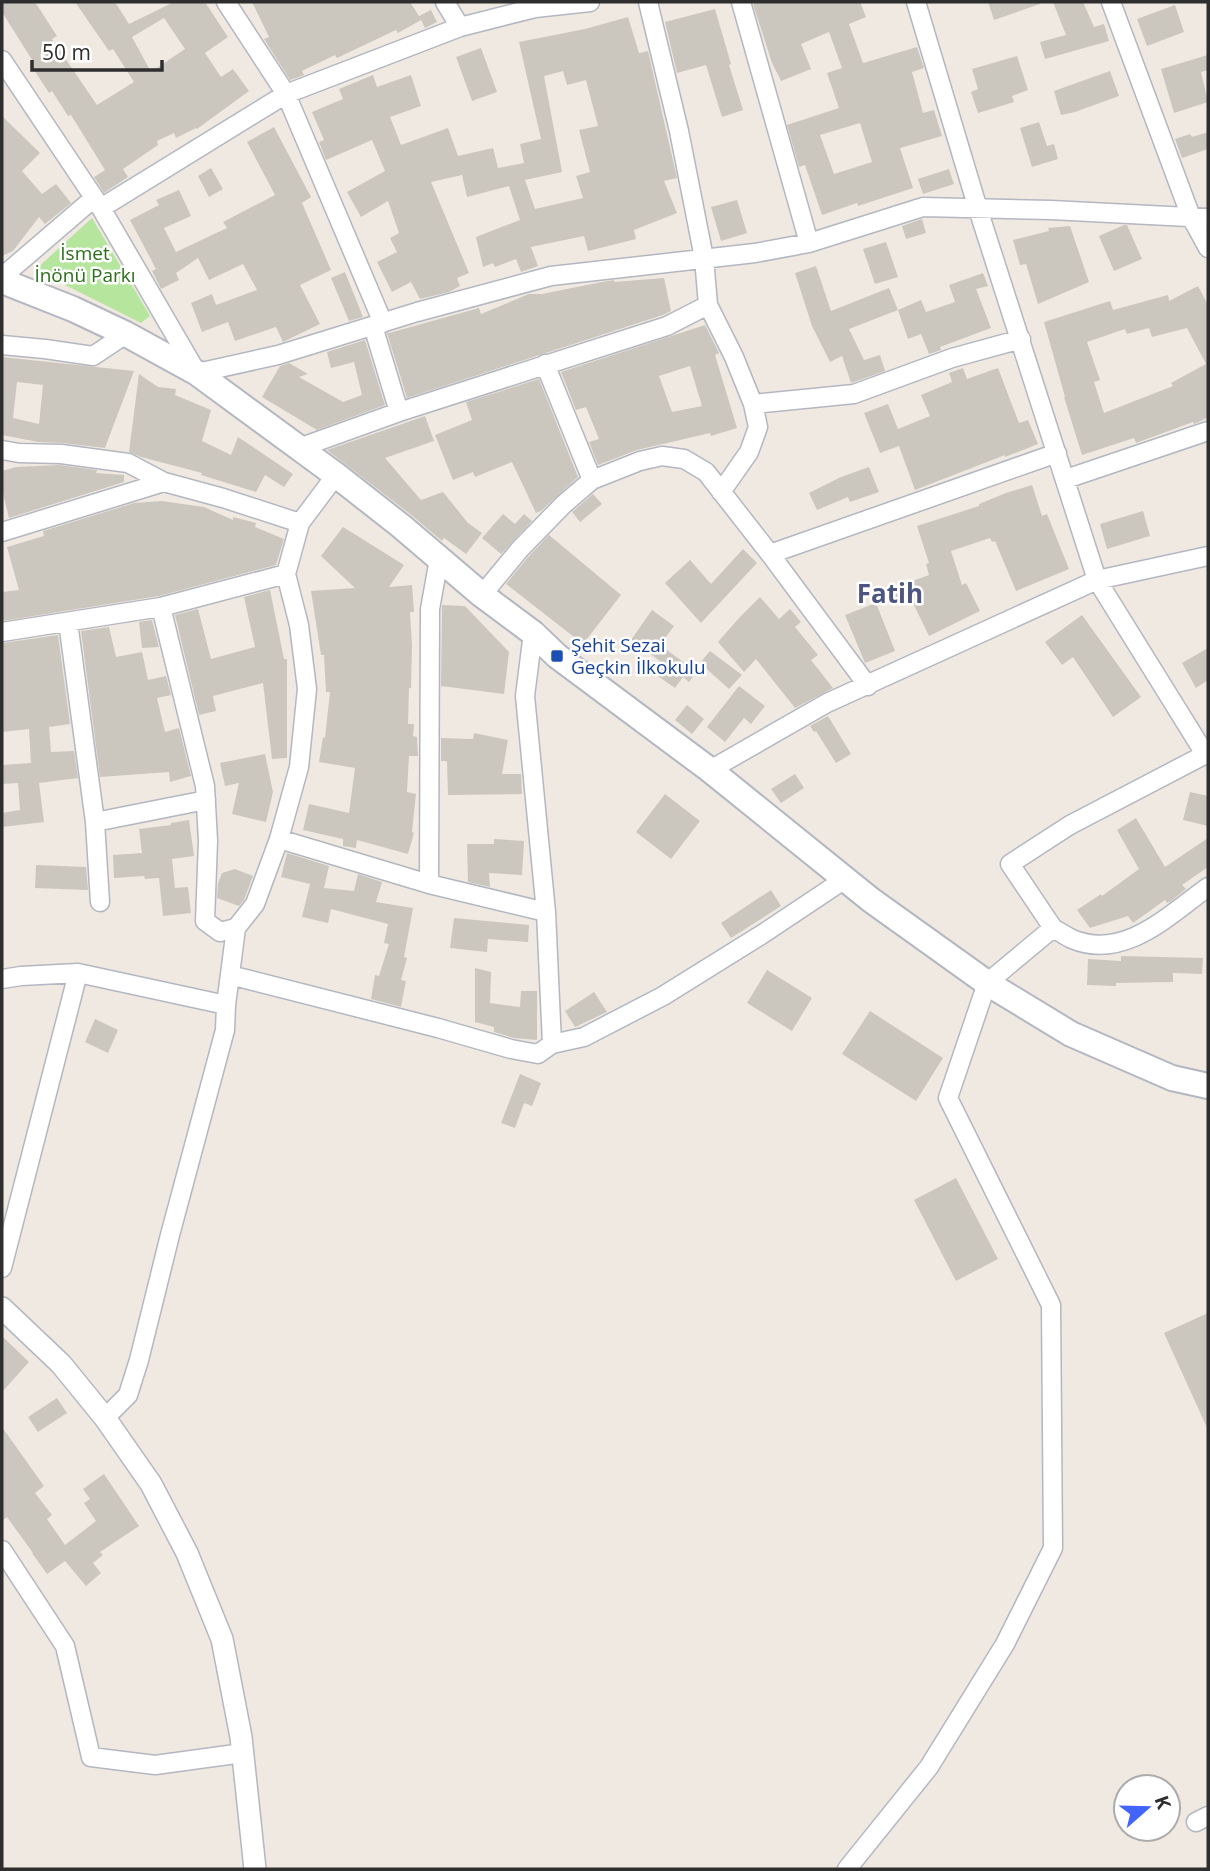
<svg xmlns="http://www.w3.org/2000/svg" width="1210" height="1871" font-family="'Open Sans',sans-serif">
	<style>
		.green { fill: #b6e59e }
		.building { fill: #cbc7bf; fill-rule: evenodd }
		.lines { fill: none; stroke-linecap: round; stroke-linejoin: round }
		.minor-casing { stroke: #b4b7c1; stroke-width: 21 }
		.tertiary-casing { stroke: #b4b7c1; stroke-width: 24 }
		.secondary-casing { stroke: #b4b7c1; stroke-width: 28 }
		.minor { stroke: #fff; stroke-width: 18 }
		.tertiary { stroke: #fff; stroke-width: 21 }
		.secondary { stroke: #fff; stroke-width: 24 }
		.transit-dot { fill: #1a4fb4; stroke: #fff; stroke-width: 2.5 }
		.labels { text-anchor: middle; stroke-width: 5; stroke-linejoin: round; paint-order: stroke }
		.park-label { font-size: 19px; fill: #2c6e1b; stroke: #fff }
		.transit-label { font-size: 19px; fill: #164399; stroke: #fff; text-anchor: start }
		.district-label { font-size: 26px; font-weight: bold; fill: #4d5680; stroke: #fff }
	</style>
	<rect width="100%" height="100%" fill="#efe9e1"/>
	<path class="green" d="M92 218 150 316 141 323 35 270Z"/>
	<path class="building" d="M2 2H35L57 36 52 39 97 105 134 82 113 49 109 51 75 2H115L129 24 174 2H205L228 37 205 53 221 77 233 69 249 91 197 129 196 128 176 138 174 133 157 141 158 145 123 169 128 177 104 193 94 177 105 170 71 115 68 116 52 91 49 93 31 65 34 63 2 12ZM164 18 185 49 151 72 132 37Z
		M252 2H410L419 16 431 10 437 22 425 28 421 20 398 33 396 30 337 58 335 55 302 71 304 75 290 80 264 39 269 37Z
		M761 2H860L866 17 849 24 863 63 917 47 924 68 912 72 923 113 934 110 942 136 900 148 913 188 858 206 857 203 822 215 805 165 799 167 787 125 839 108 827 73 842 68 829 32 801 44 811 69 781 81 772 63 753 4ZM860 123 872 162 834 174 820 135Z
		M988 2H1040V4L994 20Z
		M1053 2H1083L1094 27 1104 24 1109 41 1045 59 1040 42 1066 35Z
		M1175 5 1184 32 1147 46 1137 19Z
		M715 9 731 64 729 65 743 110 722 117 706 65 677 73 665 22Z
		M628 17 639 53 648 51 677 178 664 181 677 213 634 230 636 239 588 251 584 236 531 247 538 266 521 272 516 259 495 267 493 263 483 267 476 237 520 220 509 186 467 197 462 175 431 182 469 273 457 278 460 286 449 292 420 299 411 282 392 292 377 262 397 252 390 238 399 233 388 201 361 217 347 192 385 171 372 140 326 160 319 142 324 140 312 112 343 99 339 89 373 75 377 87 411 75 421 106 390 117 401 145 448 128 458 156 493 148 498 168 524 163 520 144 541 139 519 42 585 29ZM563 71 567 85 586 80 598 126 579 130 590 172 576 176 583 198 535 209 525 180 562 172 544 76Z
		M481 48 497 92 472 101 456 57Z
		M1208 55V70L1201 72 1208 102 1174 113 1161 69Z
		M1017 56 1028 90 1012 96 1014 102 978 113 971 92 978 89 972 69Z
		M1110 71 1119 96 1075 112 1061 115 1054 91Z
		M2 116 40 153 22 171 42 194 56 184 71 203 45 224 39 217 13 251 2 256Z
		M1039 122 1047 146 1054 144 1058 159 1032 167 1020 128Z
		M274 127 311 197 302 203 331 270 300 285 320 324 283 342 276 327 235 341 228 322 202 332 191 303 212 294 216 305 257 290 243 264 209 280 198 258 176 273 179 280 161 289 152 271 156 269 130 220 159 205 156 200 179 190 191 216 164 228 176 252 227 228 223 222 275 195 247 142Z
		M1208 132V149L1182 158 1175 139 1190 134 1192 137Z
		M211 168 223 189 209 197 198 176Z
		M949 169 954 184 923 194 918 179Z
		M737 200 747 233 721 241 711 207Z
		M922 219 926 233 906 239 902 226Z
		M1124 225H1127L1142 259 1114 271 1099 236Z
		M1070 226 1089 282 1038 304 1026 264 1020 265 1013 240 1049 231 1048 228Z
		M886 242 898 277 875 284 863 249Z
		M816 266 831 311 889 288 898 310 849 329 864 360 880 355 885 371 851 383 842 356 830 362 812 326 795 273Z
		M345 272 363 317 349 321 331 278Z
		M983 273 988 286 976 289 991 328 940 347 941 350 929 354 921 334 908 339 898 310 921 300 926 312 955 302 949 285Z
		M664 278 671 311 663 315 407 398 387 333H389L479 308 481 314 529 294H542L602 282 614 280V282Z
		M1198 286 1208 305V417L1201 421 1194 424 1193 422 1136 443 1134 438 1082 455 1064 397H1065L1044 322 1110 301 1113 310 1168 295 1169 301ZM1149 328 1152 337 1187 328 1206 364 1171 383 1173 386 1104 413 1094 382 1100 380 1087 342 1125 329 1127 334Z
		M705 325 719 353 715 355 737 428 711 436 710 433 637 450 598 465 589 442 599 439 586 407 576 410 561 372ZM690 366 702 406 672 412 659 376Z
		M365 340 385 405 317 430 262 397 280 366 289 363 308 374 299 377 343 402 362 395 354 362 331 368 327 352Z
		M2 357 134 371 105 448 62 443 38 442 2 435ZM17 382 43 385 39 424 13 418Z
		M963 368 967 379 998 368 1019 423 1028 420 1038 444 1005 457V455L915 490 899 446 880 453 864 413 888 404 898 429 930 416 921 395 952 382 949 373Z
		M139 374 158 387 176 389 175 395 211 410 202 441 231 455 238 437 293 474 284 487 265 475 256 492 201 475 202 473 141 457 129 452Z
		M539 379 578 477 541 511 536 513 512 462 475 477 473 472 453 480 435 435 472 420 466 402Z
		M425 416 434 441 385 458 421 500 443 492 468 523 482 533 466 554 444 538 442 541 410 514 327 450Z
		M60 465 97 470 96 473 124 475V482L9 518 2 489V471L16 467Z
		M869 467 879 492 850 502 848 497 817 510 809 493 841 477Z
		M1032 485 1042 516 1047 514 1069 569 1016 591 995 541 992 542 990 538 951 551 962 585 966 583 980 611 929 636 910 597 890 604 885 591 929 575 926 564 929 563 917 526 979 506V504L1006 493Z
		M593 494 602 504 580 522 572 512Z
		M162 501 204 507 233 520V517L256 523 255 527 284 539 276 565 159 596 2 621V592L19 590 7 547 44 536 43 531 134 503Z
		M1143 511 1150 536 1107 549 1100 524Z
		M503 514 515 524 524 514 532 521 501 554 482 538Z
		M343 527 404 565 389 587 412 585 414 612H410L412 645 411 688H409L408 724H414L413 736 417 737 418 756H409L407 792 416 794 412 832 414 833 408 854 357 840 356 848 343 846V839L303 830 309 804 349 813 355 768 319 762 323 737 325 738 330 692H326L324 655H321L311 591 355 588 321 556Z
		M549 535 621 595 583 644 506 584 528 557Z
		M743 549 757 563 701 623 665 583 690 560 711 584Z
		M270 590 284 659H287V758L272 759 263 683 213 696 216 711 199 715 175 615 198 609 211 659 255 647 244 597Z
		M760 597 779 619 790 609 801 622 795 627 818 655 811 660 833 688 795 708 756 659 744 672 718 642 739 618Z
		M876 603 895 651 865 663 845 615Z
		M442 605 465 606 509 652 504 694 441 686Z
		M652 610 674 626 660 645 697 672 689 682 683 677 675 688 652 672 660 661 631 640Z
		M1082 615 1141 697 1113 717 1073 657 1062 665 1045 642Z
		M152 620 159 647 142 648 139 622Z
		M109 627 116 657 142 652 148 680 166 676 171 695 157 698 165 732 179 728 191 776 170 782 169 772 100 777 81 631Z
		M58 635 70 724 49 727 51 752 74 751 78 778 39 783 44 822 2 827V813L20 810 18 783 2 784V765L31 763 29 729 2 732V643Z
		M1208 648V680L1196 688 1182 663Z
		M710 651 742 675 729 689 700 663Z
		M739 686 765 706 751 724 744 718 725 742 707 727Z
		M687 705 704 719 692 734 675 720Z
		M828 716 851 754 836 763 816 731 814 732 810 726Z
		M474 733 508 740 502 774H521L522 794 448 795 447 761H441V738L473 739Z
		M265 754 273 792 266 822 232 814 239 783 225 786 220 763Z
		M795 774 804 788 781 803 771 789Z
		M1190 792 1208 796V826L1183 820Z
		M665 794 700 821 671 859 636 832Z
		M1136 818 1165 867 1208 838V867L1182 885 1186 889 1171 901 1167 903 1165 900 1133 923 1128 916 1090 928 1077 910 1101 894 1102 896 1139 869 1117 830Z
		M189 820 194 856 172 859 175 888 188 887 191 913 163 916 159 878 145 879 144 876 114 878 113 855 142 853 139 829 171 825V823Z
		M494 839 524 841 522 875 489 873 490 887 468 882 467 844H494Z
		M287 853 329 866 324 888 354 891 358 874 382 882 376 902 413 908 404 957 407 958 401 980 406 981 401 1007 371 999 375 975 379 976 389 944 384 943 388 924 331 909 328 923 302 917 310 884 281 877Z
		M36 865 86 867 88 890 35 888Z
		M235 869 253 876 244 900 239 906 217 898 218 883 222 873Z
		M771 890 781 906 731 938 721 923Z
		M454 918 529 925 528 942 488 939 487 952 450 948Z
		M1121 956 1203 958 1202 974 1173 973V982L1116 983V986L1087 985 1088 959 1121 961Z
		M475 968 491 972 490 1003 520 1007 521 991H537V1040L514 1038 494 1032V1027L475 1022Z
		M767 970 812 998 792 1031 747 1003Z
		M594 992 607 1012 575 1027 565 1011Z
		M870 1011 943 1058 916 1101 842 1054Z
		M95 1019 118 1030 108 1053 85 1042Z
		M520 1074 541 1083 532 1106 524 1103 515 1128 501 1123Z
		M956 1178 998 1259 956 1281 914 1200Z
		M1208 1313V1430L1164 1333Z
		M2 1336 29 1362 2 1392Z
		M57 1398 67 1413 38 1432 28 1417Z
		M2 1427 44 1486 35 1493 52 1515 47 1519 65 1545 96 1521 84 1503 90 1499 83 1489 104 1474 139 1526 100 1552 103 1555 93 1563 101 1573 86 1586 65 1561 47 1574 32 1553H33L7 1517 2 1521Z"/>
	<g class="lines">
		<defs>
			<path id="minor" d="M226 2 286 94 383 323
				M445 2 460 27
				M741 2 809 243
				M916 2 978 209 1097 580 1205 754 1208 755
				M1111 2 1191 217 1208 248
				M2 60 101 208 197 373 278 355 417 312 551 276 755 253 809 243 923 207 1051 210 1208 218
				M101 208 286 94 460 27 535 8 590 2
				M2 277 94 198
				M708 305 734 357 753 404 854 394 952 358 1021 339
				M373 326 399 412
				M2 345 45 349 93 356 126 334
				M545 364 592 480
				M299 448 399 412 667 326 708 305 704 258 679 131 648 2
				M2 450 19 453 61 454 128 463 164 482 223 498 300 523 336 475
				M1066 479 1208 431
				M721 492 749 452 758 427 753 404
				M2 532 164 482
				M482 595 520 549 564 504 592 480 640 461 662 456 684 459 706 472 770 554
				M161 607 205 786 208 841 205 921 220 932 236 928 255 904 279 839 299 767 307 689 299 625 286 574 300 523
				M68 622 95 822 100 902
				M2 632 161 607 286 574
				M533 633 525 696 546 912 552 1044
				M868 686 770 554 1057 453
				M710 770 827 703 1097 580 1208 556
				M95 822 206 800
				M279 839 429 884 546 912
				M429 884 430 609 439 559
				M1053 928C1060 932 1066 936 1072 939 1124 961 1169 915 1208 887
				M230 975 438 1028 511 1049 538 1054 552 1044 584 1037 663 996 761 935 845 879
				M2 979 21 976 78 973 226 1005
				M2 1268 78 973
				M105 1418 128 1395 139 1360 170 1235 225 1030 226 1005 236 928
				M2 1550 65 1646 91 1757 155 1765 243 1753
				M1196 1822 1208 1816
				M847 1869 929 1767 1005 1644 1053 1548 1051 1305 948 1098 987 983 1053 928 1010 864 1070 825 1208 753"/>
			<path id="tertiary" d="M2 1308 61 1364 105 1418 151 1484 187 1553 222 1639 241 1737 255 1869"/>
			<path id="secondary" d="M2 281 73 309 126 334 197 373 336 475 401 526 482 595 533 633 557 656 710 770 871 900 987 983 1071 1034 1172 1078 1208 1086"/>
		</defs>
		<use href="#minor" class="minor-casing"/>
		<use href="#tertiary" class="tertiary-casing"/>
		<use href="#secondary" class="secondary-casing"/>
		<use href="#minor" class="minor"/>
		<use href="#tertiary" class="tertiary"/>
		<use href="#secondary" class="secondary"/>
	</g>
	<rect class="transit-dot" x="550" y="649" width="14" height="14" rx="3.5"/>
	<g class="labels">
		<g class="park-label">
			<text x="85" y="260">İsmet<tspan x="85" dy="22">İnönü Parkı</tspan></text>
		</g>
		<g class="transit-label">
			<text x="571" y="652">Şehit Sezai<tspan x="571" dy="22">Geçkin İlkokulu</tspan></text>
		</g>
		<g class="district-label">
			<text x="890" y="603">Fatih</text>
		</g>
	</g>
	<rect width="1210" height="1871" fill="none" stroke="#2e2e2e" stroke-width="7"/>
	<g transform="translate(1147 1808) rotate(70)"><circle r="33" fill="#ffffff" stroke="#ababab" stroke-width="2"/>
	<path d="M0-5L12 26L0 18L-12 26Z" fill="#4264fb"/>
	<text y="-10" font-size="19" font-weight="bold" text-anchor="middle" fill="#2e2e2e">K</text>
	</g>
	<path d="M32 60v10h130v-10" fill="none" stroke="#2e2e2e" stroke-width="3.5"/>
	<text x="42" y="60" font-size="21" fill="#2e2e2e" stroke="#ffffff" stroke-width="5" paint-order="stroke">50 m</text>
</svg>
